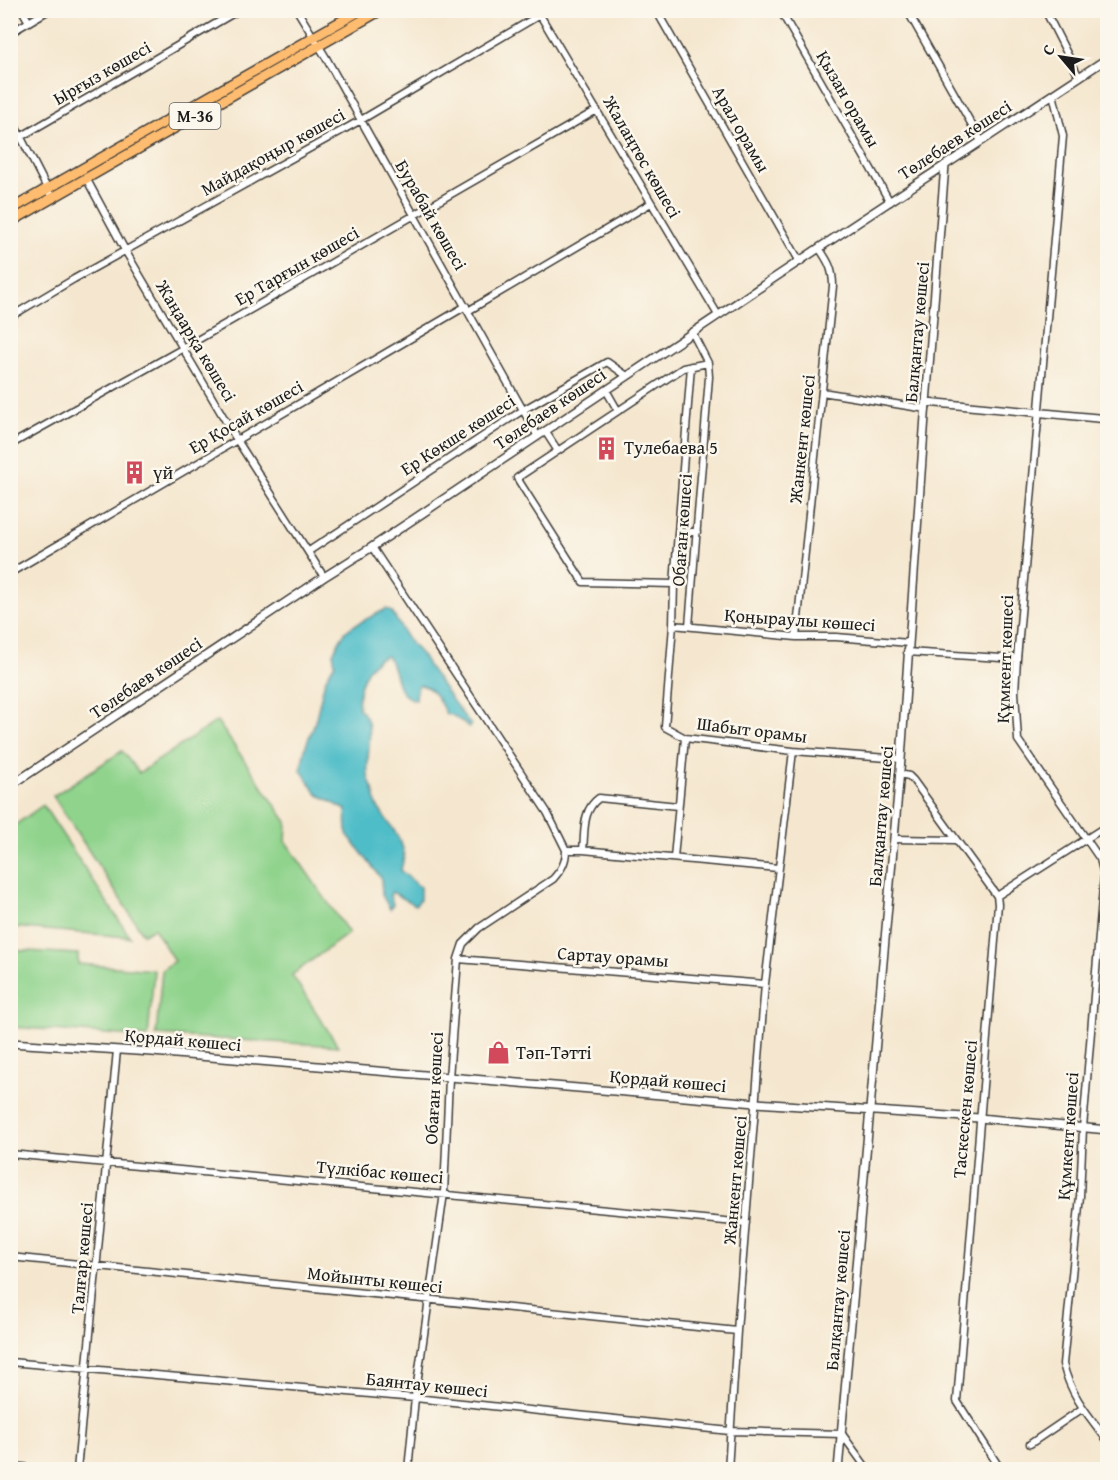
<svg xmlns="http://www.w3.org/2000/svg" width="1118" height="1480" font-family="'Gentium Book Plus',serif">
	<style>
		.green { fill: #8fd38c; stroke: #567854; stroke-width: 1.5 }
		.water { fill: #50bdc8; stroke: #366c72; stroke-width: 1.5 }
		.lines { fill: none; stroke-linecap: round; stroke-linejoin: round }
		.minor-casing { stroke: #3d3a37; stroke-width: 9 }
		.tertiary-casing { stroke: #3d3a37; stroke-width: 10 }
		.primary-casing { stroke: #3d3a37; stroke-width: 12 }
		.minor { stroke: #fff; stroke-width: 6 }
		.tertiary { stroke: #fff; stroke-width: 7 }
		.primary { stroke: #febc70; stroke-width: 9 }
		.labels { text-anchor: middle; stroke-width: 5; stroke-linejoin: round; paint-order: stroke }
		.shield { fill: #fbf7ec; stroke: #5f5e5a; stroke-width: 1.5 }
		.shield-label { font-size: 16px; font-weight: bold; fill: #1c1c1c }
		.street-label { font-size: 18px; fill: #1c1c1c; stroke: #fbf7ec }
		.poi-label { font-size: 18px; fill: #1c1c1c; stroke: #fbf7ec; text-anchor: start }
	</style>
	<rect width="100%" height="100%" fill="#fbf7ec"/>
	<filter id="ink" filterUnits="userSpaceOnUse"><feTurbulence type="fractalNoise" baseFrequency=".0167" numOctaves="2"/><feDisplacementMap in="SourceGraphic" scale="12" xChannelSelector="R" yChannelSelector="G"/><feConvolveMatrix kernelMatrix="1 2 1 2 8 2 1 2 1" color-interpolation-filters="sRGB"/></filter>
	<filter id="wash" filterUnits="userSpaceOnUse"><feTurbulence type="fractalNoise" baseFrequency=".008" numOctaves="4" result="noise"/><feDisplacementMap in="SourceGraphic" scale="24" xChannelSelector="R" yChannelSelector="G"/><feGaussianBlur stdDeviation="1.35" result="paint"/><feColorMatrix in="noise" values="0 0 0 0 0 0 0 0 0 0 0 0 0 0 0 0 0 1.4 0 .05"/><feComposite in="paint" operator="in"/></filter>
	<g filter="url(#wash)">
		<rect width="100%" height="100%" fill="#f5e7cf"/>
		<path class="green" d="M217 721 287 822 286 842 349 933 292 975 338 1046 156 1035 162 970 174 961 154 928 143 934 53 796 122 751 139 773Z
			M43 805 130 937 11 927V828Z
			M11 950 78 954V964L154 970 148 1037 11 1027Z"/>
		<path class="water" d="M386 609 391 611C397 619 401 629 407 638 413 648 425 655 428 666 443 686 456 707 471 725L469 727 452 715 446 714C440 703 434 687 420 685L417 687 416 700C392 695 400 672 387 656 366 660 356 690 359 709 378 723 365 755 368 775 369 782 372 786 374 792 376 797 375 802 377 806 386 820 401 836 404 853 405 858 401 866 401 871L420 887V900L415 905 392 892 390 895 393 904 390 909 382 895 381 878 347 834 346 810 317 794 301 770 305 748 315 722 325 680 335 663 333 653 340 640 345 632 353 626Z"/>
	</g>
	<g filter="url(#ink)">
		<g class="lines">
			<defs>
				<path id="minor" d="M22 10 29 22
					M297 10 325 56 537 435
					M656 10 800 262
					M780 10 890 202
					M907 10 981 141
					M1045 10 1079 77
					M540 15 718 315
					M10 33 49 10
					M1053 94 1063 136 1017 659 1015 692 1018 740 1100 859 1104 875 1083 1128 1080 1196 1063 1364C1071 1396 1088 1415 1108 1441
					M10 116 52 198
					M10 143 239 10
					M86 178 126 252 237 440 324 577
					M468 311 651 203
					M10 317 74 279 361 120 548 10
					M606 390 618 411 517 478 583 582 674 584 691 366
					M822 392 926 409
					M618 411 683 368 708 363
					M545 431 558 451
					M10 445 180 350 597 110
					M678 532H697
					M372 547 547 812 566 850
					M309 551 523 410 607 362 627 376
					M10 573 466 306
					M674 584 673 625 796 637H836L909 643
					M673 625 665 727 685 738
					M689 626 709 377 708 363 692 332
					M796 637 833 286C833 269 828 261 819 248
					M907 652 1017 659
					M899 774 909 776 913 780 997 896 998 904 957 1401 1001 1470
					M894 839 956 840
					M583 850 778 868
					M674 858 685 738 793 751 901 759
					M997 896 1108 825
					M458 959 765 984
					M10 1154 746 1223
					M10 1257 737 1331
					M10 1362 415 1398 730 1431 842 1434 868 1470
					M1030 1444 1083 1408
					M10 1466 56 1470
					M77 1470 117 1050
					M408 1470 415 1398 444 1193 449 1078 458 959 463 944 479 928 553 879C561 870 566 863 566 850H583C585 831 582 810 599 798L678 806
					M728 1470 737 1331 765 984 793 751
					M1096 1470 1108 1462"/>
				<path id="tertiary" d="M926 402 1108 419
					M10 786 324 577 372 547 819 248 1108 58
					M10 1043 152 1052 756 1103 979 1118 1108 1130
					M838 1470 901 759 925 416 945 165"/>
				<path id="primary" d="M10 210 361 10
					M10 222 381 10"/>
			</defs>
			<use href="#minor" class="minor-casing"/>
			<use href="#tertiary" class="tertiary-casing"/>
			<use href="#primary" class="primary-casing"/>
			<use href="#minor" class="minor"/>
			<use href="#tertiary" class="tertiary"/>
			<use href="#primary" class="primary"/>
		</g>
	</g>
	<defs>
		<symbol id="building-bare" viewBox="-9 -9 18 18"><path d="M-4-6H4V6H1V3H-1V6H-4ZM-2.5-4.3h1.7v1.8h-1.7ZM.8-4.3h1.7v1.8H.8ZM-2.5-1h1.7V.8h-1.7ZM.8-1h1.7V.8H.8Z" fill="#d1495b" stroke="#fbf7ec" stroke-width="2.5" paint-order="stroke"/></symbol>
		<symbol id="shop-bare" viewBox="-9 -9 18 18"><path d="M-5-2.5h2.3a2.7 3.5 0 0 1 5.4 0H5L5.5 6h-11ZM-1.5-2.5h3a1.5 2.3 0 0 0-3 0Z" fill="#d1495b" stroke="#fbf7ec" stroke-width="2.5" paint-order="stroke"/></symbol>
	</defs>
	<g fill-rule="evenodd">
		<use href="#building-bare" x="590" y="432" width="33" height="33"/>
		<use href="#building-bare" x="118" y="456" width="33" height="33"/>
		<use href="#shop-bare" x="482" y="1036" width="33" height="33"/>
	</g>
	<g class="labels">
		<rect class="shield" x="169.5" y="103" width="51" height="26" rx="4.5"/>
		<g class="shield-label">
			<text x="195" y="122">M-36</text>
		</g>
		<g class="street-label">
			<text transform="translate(102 73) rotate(-30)" y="6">Ырғыз көшесі</text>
			<text transform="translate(848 99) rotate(60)" y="6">Қызан орамы</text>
			<text transform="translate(741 129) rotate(60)" y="6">Арал орамы</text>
			<text transform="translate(955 140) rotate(-33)" y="6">Төлебаев көшесі</text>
			<text transform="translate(273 152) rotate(-29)" y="6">Майдақоңыр көшесі</text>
			<text transform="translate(642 157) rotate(60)" y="6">Жалаңтөс көшесі</text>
			<text transform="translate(431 215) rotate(60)" y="6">Бурабай көшесі</text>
			<text transform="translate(297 266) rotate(-30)" y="6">Ер Тарғын көшесі</text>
			<text transform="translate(917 332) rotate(-85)" y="6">Балқантау көшесі</text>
			<text transform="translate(196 341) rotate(59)" y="6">Жаңаарқа көшесі</text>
			<text transform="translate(550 409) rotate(-34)" y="6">Төлебаев көшесі</text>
			<text transform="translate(246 417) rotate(-30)" y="6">Ер Қосай көшесі</text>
			<text transform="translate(458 435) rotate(-33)" y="6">Ер Көкше көшесі</text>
			<text transform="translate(802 439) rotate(-84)" y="6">Жанкент көшесі</text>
			<text transform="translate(682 530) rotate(-86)" y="6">Обаған көшесі</text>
			<text transform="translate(800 620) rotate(4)" y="6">Қоңыраулы көшесі</text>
			<text transform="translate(1005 659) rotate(-88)" y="6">Құмкент көшесі</text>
			<text transform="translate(146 678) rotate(-34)" y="6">Төлебаев көшесі</text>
			<text transform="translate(752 730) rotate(7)" y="6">Шабыт орамы</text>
			<text transform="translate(881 816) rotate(-85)" y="6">Балқантау көшесі</text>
			<text transform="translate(613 957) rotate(4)" y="6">Сартау орамы</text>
			<text transform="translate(183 1040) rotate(5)" y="6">Қордай көшесі</text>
			<text transform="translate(668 1081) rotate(5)" y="6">Қордай көшесі</text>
			<text transform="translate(434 1088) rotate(-87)" y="6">Обаған көшесі</text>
			<text transform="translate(965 1109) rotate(-85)" y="6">Таскескен көшесі</text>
			<text transform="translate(1068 1136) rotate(-86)" y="6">Құмкент көшесі</text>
			<text transform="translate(380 1172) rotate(5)" y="6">Түлкібас көшесі</text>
			<text transform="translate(735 1180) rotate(-85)" y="6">Жанкент көшесі</text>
			<text transform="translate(82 1258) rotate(-85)" y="6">Талғар көшесі</text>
			<text transform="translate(375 1280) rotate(6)" y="6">Мойынты көшесі</text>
			<text transform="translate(838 1300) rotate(-85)" y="6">Балқантау көшесі</text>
			<text transform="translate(427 1385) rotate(6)" y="6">Баянтау көшесі</text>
		</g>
		<g class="poi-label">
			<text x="624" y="454">Тулебаева 5</text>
			<text x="153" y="479">үй</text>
			<text x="516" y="1059">Тәп-Тәтті</text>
		</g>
	</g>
	<rect width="1118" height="1480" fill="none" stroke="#fbf7ec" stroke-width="36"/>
	<g transform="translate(1061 57) rotate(299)" stroke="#fbf7ec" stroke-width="4.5" paint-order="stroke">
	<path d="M0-4.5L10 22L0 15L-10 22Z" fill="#1c1c1c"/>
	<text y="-9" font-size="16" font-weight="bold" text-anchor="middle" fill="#1c1c1c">С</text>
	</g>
</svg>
